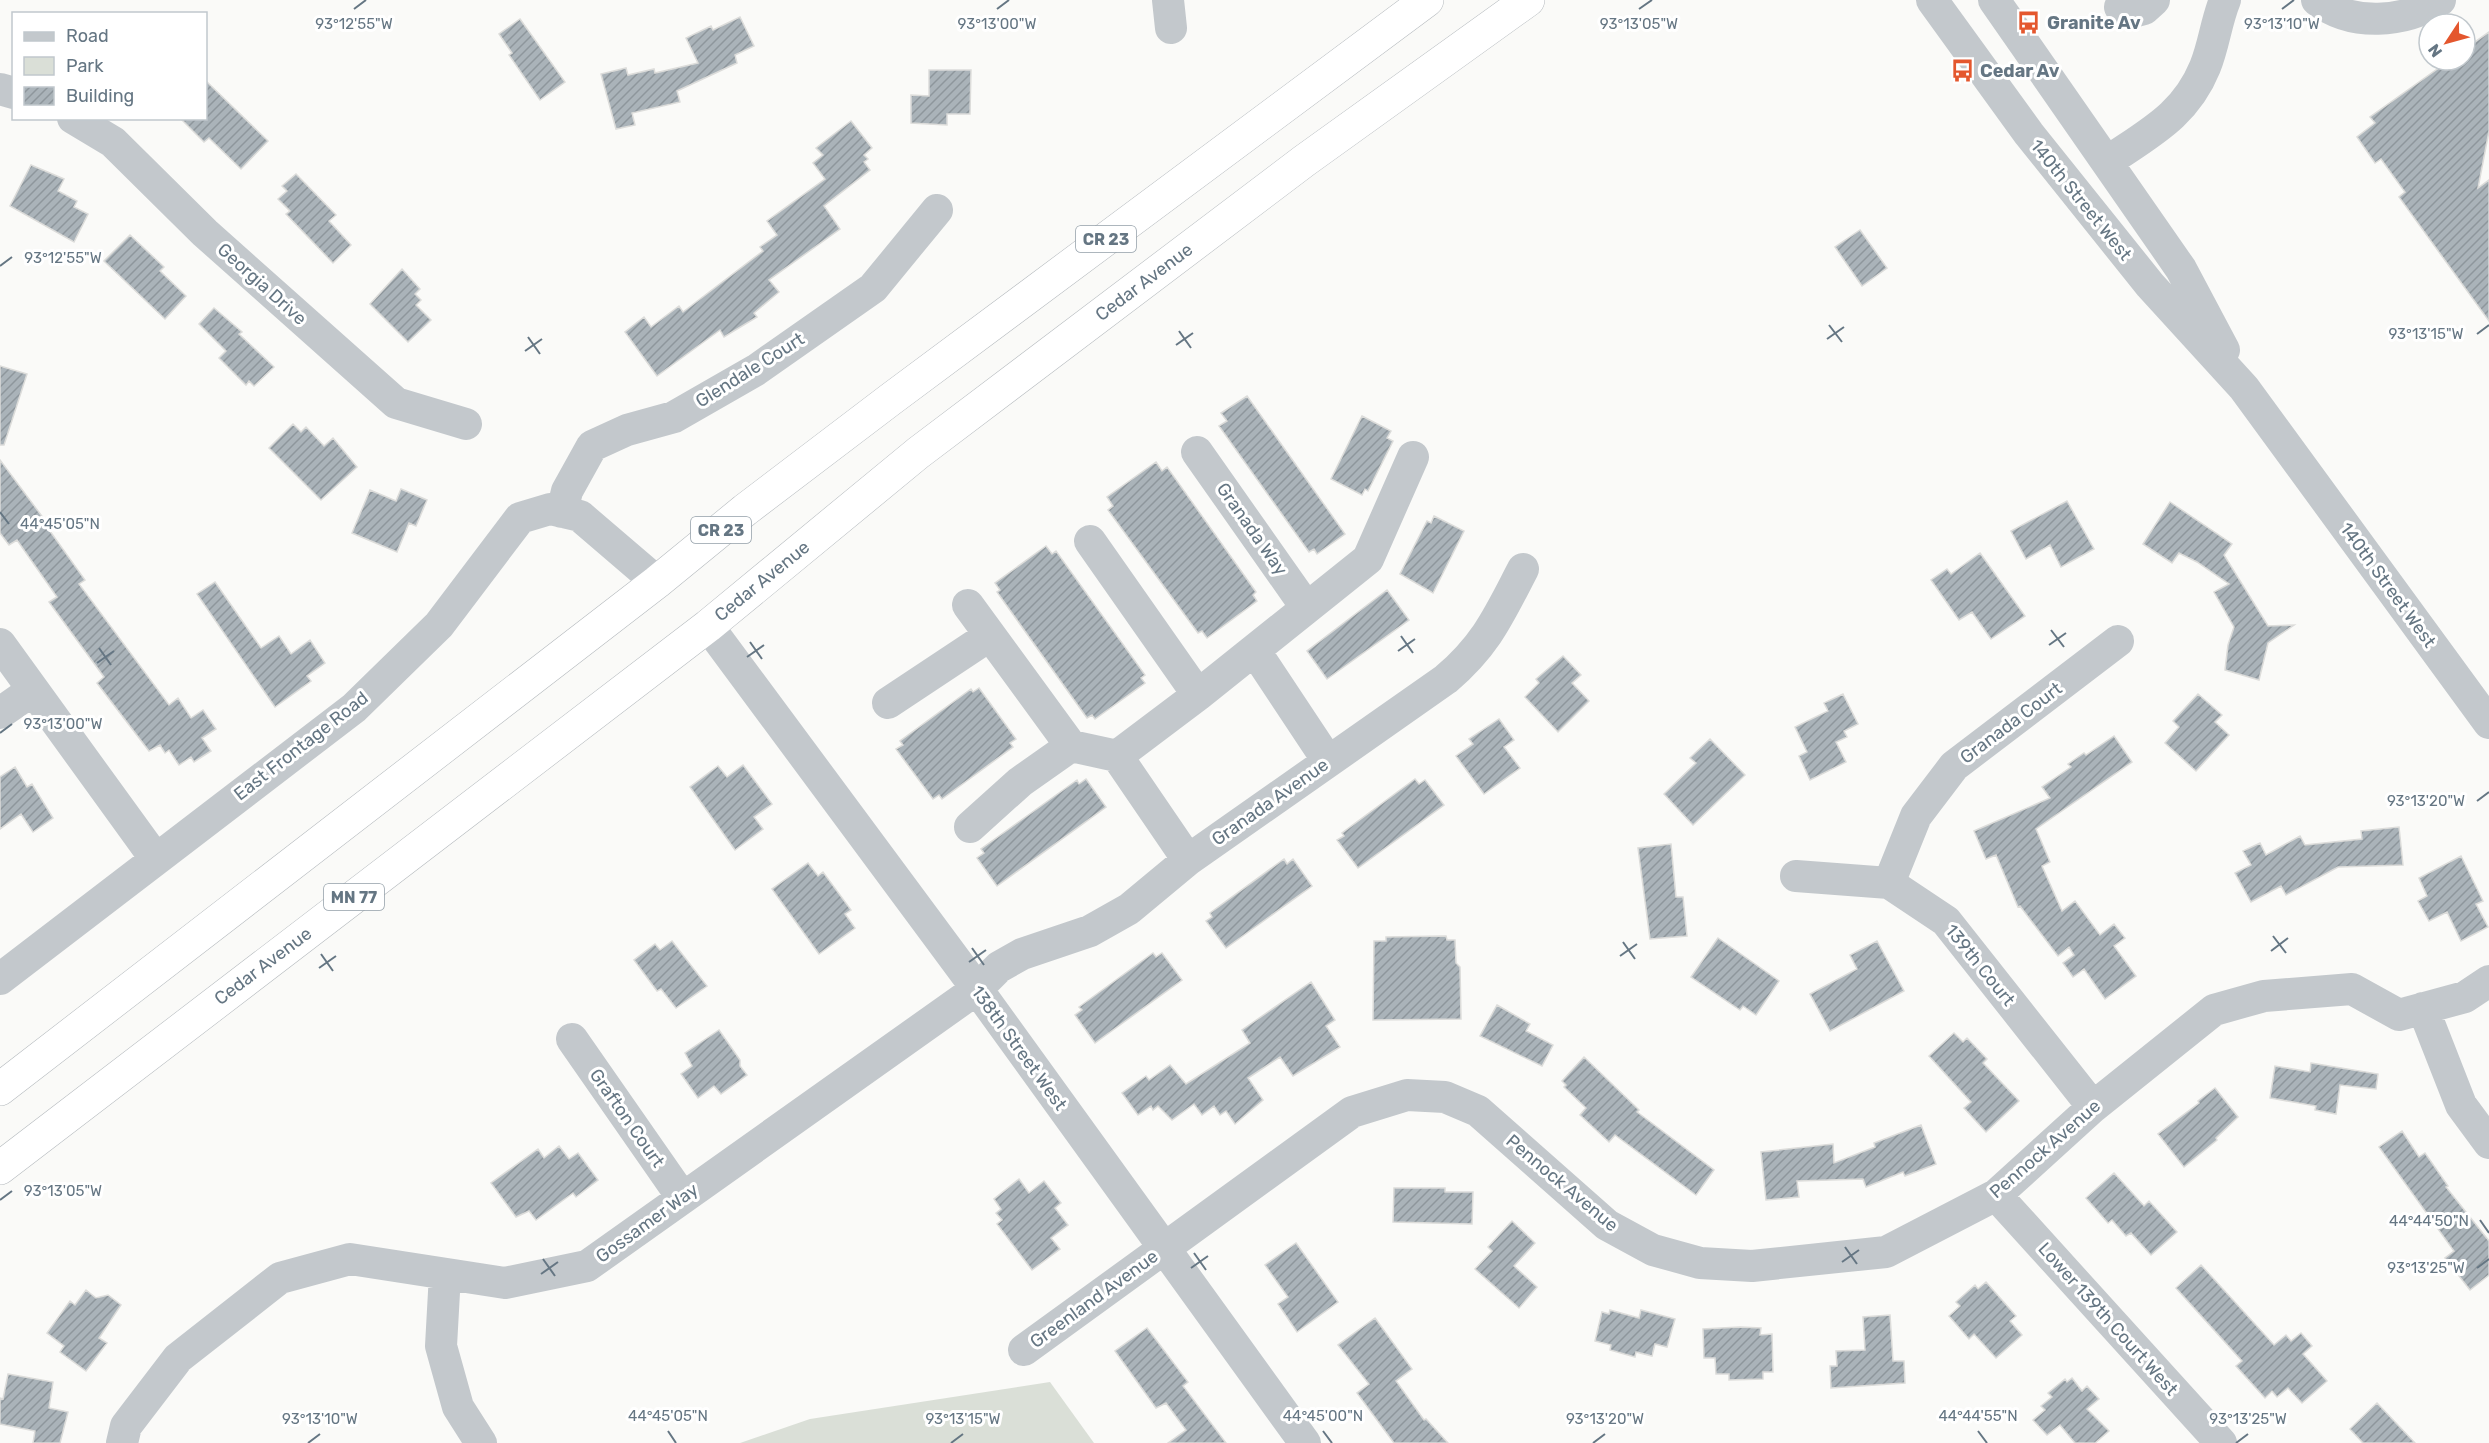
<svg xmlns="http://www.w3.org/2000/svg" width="2489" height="1443" font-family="Rubik,sans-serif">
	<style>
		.park { fill: #dadfd7 }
		.building { fill: url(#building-hatch); stroke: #dcdcda; stroke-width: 1.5 }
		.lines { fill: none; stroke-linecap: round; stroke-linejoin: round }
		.highway-casing { stroke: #b4b9bd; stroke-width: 34 }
		.minor { stroke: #c3c8cc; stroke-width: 32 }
		.highway { stroke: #fff; stroke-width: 33 }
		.ticks { fill: none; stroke: #657683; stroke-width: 2 }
		.labels { text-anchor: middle; stroke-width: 6; stroke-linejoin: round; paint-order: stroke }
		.shield { fill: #fff; stroke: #939fa8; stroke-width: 1.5 }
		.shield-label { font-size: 16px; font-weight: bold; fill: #657683 }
		.poi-label { font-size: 18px; font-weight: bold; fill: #657683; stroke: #fff; text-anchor: start }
		.street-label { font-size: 18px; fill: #657683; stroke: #fff }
		.ticks-label { font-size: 15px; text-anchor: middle; fill: #657683; stroke: #fff; stroke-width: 6; stroke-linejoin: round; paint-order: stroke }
	</style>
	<defs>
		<pattern id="building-hatch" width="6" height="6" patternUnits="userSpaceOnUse" patternTransform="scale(1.5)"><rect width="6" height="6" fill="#aab3b9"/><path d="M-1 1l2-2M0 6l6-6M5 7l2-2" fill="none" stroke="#8e969c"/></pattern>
	</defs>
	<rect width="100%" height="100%" fill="#fafaf8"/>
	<path class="park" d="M1050 1382 1094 1443H740L810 1419Z"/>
	<path class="building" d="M740 17 754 46 735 55 737 63 677 91 680 102 632 113 635 125 616 129 601 74 626 68 628 75 654 69 655 73 698 63 686 38 711 26 713 30Z
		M520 19 565 82 540 100 509 55 512 53 499 34Z
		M2489 32V131L2478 188 2489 180V321L2399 197 2405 192 2381 159 2375 163 2357 137 2375 123 2370 117 2450 60H2465V49Z
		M929 70H971L970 114H947V125L911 123V95L929 96Z
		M206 81 268 141 241 169 209 138 204 142 180 118H206Z
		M851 121 872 148 864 155 868 159 864 162 870 170 824 206 840 229 769 280 779 292 754 313 757 317 724 337 720 330 657 376 625 332 644 317 651 327 679 306 683 312 763 251 760 247 777 235 767 221 825 179 813 163 823 155 816 148Z
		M31 165 64 179 58 191 77 201 74 207 88 214 74 242 10 206Z
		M296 174 336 215 329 221 351 245 333 263 286 214 290 211 278 199 287 191 282 186Z
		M1860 230 1887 268 1862 286 1835 247Z
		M130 235 164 267 160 271 186 296 165 319 104 261Z
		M402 269 420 289 415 294 421 300 416 305 431 320 408 342 370 304Z
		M214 308 242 332 239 334 274 367 254 386 249 381 246 385 219 358 226 351 199 324Z
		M0 366 27 374 4 445H0Z
		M1247 396 1345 534 1317 554 1314 549 1309 552 1219 426 1227 421 1221 413Z
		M1362 416 1391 431 1387 438 1393 441 1368 491 1365 489 1362 495 1331 479Z
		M293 424 301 432 306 427 324 446 333 438 357 467 321 500 269 448Z
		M0 460 44 519 42 520 85 580 79 584 169 705 178 698 191 718 203 710 216 729 202 738 211 751 194 762 191 757 179 765 169 750 165 753 160 745 149 751 97 683 104 677 49 602 57 597 17 540 9 545 0 533Z
		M1156 462 1162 471 1167 467 1256 592 1253 595 1257 601 1207 638 1202 631 1198 633 1108 510 1113 506 1107 497Z
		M401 489 427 500 416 526 409 523 397 552 352 533 370 490 396 501Z
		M2067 501 2094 549 2061 567 2050 545 2026 559 2011 531Z
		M2170 502 2232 544 2224 555 2268 626 2294 625 2268 643 2259 680 2225 670 2228 645 2234 627 2214 592 2229 584 2197 562 2179 553 2172 563 2143 544Z
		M1434 516 1464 531 1433 593 1400 574 1427 521 1431 523Z
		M1046 546 1052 554 1056 551 1145 675 1141 678 1145 683 1095 719 1092 715 1087 718 997 592 1000 590 995 583Z
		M1980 553 2025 616 1991 639 1972 612 1959 620 1931 580 1947 569 1951 574Z
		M215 582 261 648 279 636 291 654 310 640 325 663 307 676 311 681 275 707 197 594Z
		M1387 590 1409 620 1327 679 1307 651Z
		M1563 656 1581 675 1572 683 1589 701 1558 732 1525 697 1539 683 1536 679Z
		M979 688 1016 739 1010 743 1013 747 942 799 939 795 933 799 896 749 903 745 900 741 971 689 973 692Z
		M1843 694 1858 724 1844 731 1847 737 1836 742 1846 762 1810 780 1799 756 1807 752 1795 727 1828 711 1824 703Z
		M2198 694 2222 715 2215 722 2229 735 2196 771 2165 743 2179 727 2173 721Z
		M1499 719 1514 740 1504 747 1520 768 1484 794 1456 756 1473 744 1469 739Z
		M2114 736 2132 762 2036 829 2050 862 2042 866 2062 911 2075 901 2100 935 2114 924 2125 938 2114 946 2136 976 2105 999 2084 969 2073 977 2063 963 2074 955 2069 947 2058 956 2020 906 2018 907 1996 855 1986 859 1974 831 2050 798 2042 787 2071 767 2068 764 2084 753 2086 755Z
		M1710 739 1745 775 1693 825 1664 794 1696 763 1690 758Z
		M743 765 772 804 754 817 763 829 735 850 690 787 718 766 727 777Z
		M15 767 27 787 32 784 53 818 33 832 21 814 0 829V777Z
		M1086 779 1106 807 997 886 977 858 984 853 981 849 1077 780 1079 784Z
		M1415 779 1419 784 1425 780 1444 805 1358 868 1337 840 1344 836 1342 833Z
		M2399 827 2403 865 2338 867 2286 895 2281 886 2251 902 2235 873 2251 865 2243 851 2260 843 2266 855 2300 836 2305 845 2362 839 2361 831Z
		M1671 844 1676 897H1683L1687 936 1650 939 1638 848Z
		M2461 856 2483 901 2476 904 2488 927 2461 941 2447 912 2429 921 2418 901 2427 896 2419 878Z
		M1284 859 1287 864 1293 859 1312 886 1226 948 1206 921 1212 917 1210 913Z
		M808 863 818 876 823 872 851 910 845 914 855 928 819 954 772 889Z
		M1446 936 1447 940H1455L1456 963 1460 967 1461 1019 1373 1020 1374 941H1386V937Z
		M1718 938 1779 981 1756 1015 1743 1006 1740 1010 1691 977Z
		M672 941 707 986 676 1008 661 989 657 991 634 960 655 944 660 950Z
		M1877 941 1904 991 1830 1031 1810 994 1857 969 1850 955Z
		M1153 953 1156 957 1162 953 1182 980 1095 1043 1075 1015 1082 1010 1079 1007Z
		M1311 982 1335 1020 1326 1026 1340 1047 1293 1076 1280 1057 1248 1078 1263 1100 1235 1124 1226 1111 1220 1115 1214 1106 1202 1115 1194 1104 1172 1120 1158 1106 1153 1110 1151 1106 1138 1115 1122 1093 1146 1076 1149 1080 1170 1065 1186 1084 1250 1043 1242 1030Z
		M1497 1005 1530 1024 1526 1031 1553 1045 1542 1066 1480 1036Z
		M719 1030 740 1060V1066L747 1075 721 1094 714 1086 698 1098 681 1074 692 1066 685 1053Z
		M1954 1033 1963 1042 1967 1038 1987 1059 1983 1063 2019 1101 1986 1132 1964 1108 1971 1102 1929 1056Z
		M1584 1057 1639 1110 1637 1112 1714 1170 1696 1195 1615 1135 1609 1142 1580 1115 1586 1108 1564 1087 1566 1085 1562 1081Z
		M2311 1063 2378 1074 2376 1089 2340 1085 2336 1114 2315 1110 2316 1106 2270 1098 2275 1066 2310 1072Z
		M2215 1088 2238 1117 2216 1138 2217 1140 2184 1167 2158 1134 2199 1103 2198 1101Z
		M1921 1125 1936 1164 1905 1176 1903 1172 1866 1187 1863 1179 1797 1181 1799 1197 1766 1200 1761 1152 1833 1144 1834 1163 1875 1147 1874 1143Z
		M2402 1131 2419 1157 2425 1153 2448 1186 2446 1187 2489 1241V1275L2470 1290 2445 1258 2454 1251 2379 1147Z
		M559 1146 569 1159 578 1153 598 1180 576 1197 573 1193 536 1220 529 1211 516 1217 491 1183 538 1149 544 1158Z
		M2114 1173 2144 1206 2149 1201 2177 1232 2151 1255 2131 1233 2126 1236 2112 1220 2108 1223 2086 1198Z
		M1019 1179 1029 1193 1044 1181 1061 1203 1055 1208 1068 1225 1051 1238 1060 1249 1032 1270 997 1224 1002 1220 996 1213 1001 1209 994 1199Z
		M1394 1188H1445V1192H1473L1472 1224 1393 1222Z
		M1512 1221 1535 1243 1514 1266 1537 1287 1519 1308 1475 1269 1492 1251 1488 1247Z
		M1296 1243 1338 1302 1297 1332 1278 1304 1288 1297 1265 1265Z
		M2201 1265 2274 1345 2286 1335 2291 1341 2301 1333 2312 1346 2303 1354 2327 1381 2302 1403 2288 1388 2277 1397 2272 1391 2265 1398 2236 1366 2242 1361 2176 1288Z
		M1986 1282 2016 1316 2010 1321 2022 1335 1996 1358 1974 1334 1969 1339 1949 1316 1960 1306 1956 1302 1975 1285 1978 1289Z
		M86 1290 96 1298 108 1295 121 1305 99 1338 107 1343 86 1371 60 1352 64 1346 47 1333 70 1301 75 1305Z
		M1610 1310 1639 1318 1641 1310 1675 1319 1667 1347 1655 1344 1652 1356 1636 1352 1635 1357 1610 1350 1611 1345 1595 1341 1602 1312 1609 1314Z
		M1890 1315 1893 1361H1904L1905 1383 1831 1388 1830 1366H1837L1836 1351 1865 1350 1863 1317Z
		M1375 1318 1412 1369 1396 1381 1424 1420 1426 1419 1448 1443H1394L1357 1393 1369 1384 1338 1345Z
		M1740 1327 1761 1328 1760 1335 1772 1334 1773 1372H1763V1379L1729 1380V1374H1716L1715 1358H1704L1703 1329Z
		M1147 1328 1188 1382 1183 1386 1226 1443H1168L1186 1430 1166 1403 1156 1408 1115 1351Z
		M8 1374 53 1382 49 1408 68 1412 60 1443H33L35 1431 0 1424V1398L3 1399Z
		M2072 1378 2082 1391 2087 1386 2099 1399 2087 1409 2109 1431 2095 1443H2075L2060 1425 2047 1435 2033 1420 2045 1410 2041 1406 2052 1397 2048 1393 2065 1379 2067 1382Z
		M2377 1403 2415 1443H2363L2350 1429Z"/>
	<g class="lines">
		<defs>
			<path id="highway" d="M0 1089 657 582 745 510 891 399 1427 0
				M0 1168 708 626 918 453 1304 161 1528 0"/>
		</defs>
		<use href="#highway" class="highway-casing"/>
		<path class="minor" d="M1168 0 1171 28
			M1932 0 2029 134 2150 285 2244 388 2489 723
			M1994 0 2181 269 2224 350
			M2317 0C2352 27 2404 23 2440 0
			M2120 7 2129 13 2144 9 2154 0
			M0 89 14 93
			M73 118 113 142 205 233 396 403 466 424
			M2107 162C2149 133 2185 116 2205 67 2214 45 2216 22 2225 0
			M1197 452 1306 607
			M562 512 567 491 592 446 627 430 674 417 756 370 873 288 937 210
			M1090 541 1198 695
			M968 605 1071 746
			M708 626 977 989 1305 1443
			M0 644 155 858
			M1255 651 1328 761
			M888 703 989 636
			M0 713 33 690
			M1117 756 1188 860
			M970 827 1020 782 1071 746 1117 756 1198 695 1368 559 1413 457
			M1796 876 1889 883 1946 921 2093 1107
			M1889 883 1916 816 1954 766 2118 641
			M0 979 354 708 439 625 520 518 550 509 580 516 657 582
			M2423 1008 2461 1105 2489 1143
			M572 1039 682 1197
			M1996 1195 2221 1443
			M445 1274 441 1346 458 1407 481 1443
			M1024 1350 1352 1112 1407 1095 1445 1097 1478 1111 1607 1225 1653 1250 1700 1263 1752 1266 1886 1252 1996 1195 2093 1107 2214 1010 2264 996 2352 989 2399 1015 2465 997 2489 981
			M122 1443 126 1426 178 1358 280 1278 350 1259 505 1283 587 1266 977 989 999 967 1022 954 1090 931 1129 909 1188 860 1446 679C1487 644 1499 615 1523 569"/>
		<use href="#highway" class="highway"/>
	</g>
	<path class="ticks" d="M354 9 366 0M997 9 1009 0M1639 9 1652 0M2282 9 2294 0M0 266 12 257M1829 325 1842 342M1179 331 1191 348M2477 334 2489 325M528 337 540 354M1827 339 1844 327M1176 345 1193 333M525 351 542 339M0 512 9 524M2051 630 2064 647M1401 636 1413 653M750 642 762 659M2049 645 2066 633M99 648 111 665M1398 651 1415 639M747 657 764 645M97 663 114 651M0 733 12 724M2477 801 2489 792M2273 936 2286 953M1623 942 1635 959M972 948 984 965M2271 951 2288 938M321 954 333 971M1620 956 1637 944M969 962 986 950M319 968 336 956M0 1200 12 1191M2480 1220 2489 1233M1845 1247 1857 1264M1194 1253 1206 1270M543 1259 555 1276M1842 1262 1859 1250M1191 1268 1208 1256M2477 1268 2489 1259M541 1274 558 1262M668 1431 676 1443M1323 1431 1332 1443M1978 1431 1987 1443M308 1443 320 1434M951 1443 963 1434M1593 1443 1605 1434M2236 1443 2248 1434"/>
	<defs>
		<symbol id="bus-bare" viewBox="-9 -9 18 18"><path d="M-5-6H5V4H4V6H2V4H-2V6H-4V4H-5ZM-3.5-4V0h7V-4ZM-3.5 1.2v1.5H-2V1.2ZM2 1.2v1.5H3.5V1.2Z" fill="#e4572e" stroke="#fff" stroke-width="2.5" paint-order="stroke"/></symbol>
	</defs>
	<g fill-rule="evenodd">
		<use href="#bus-bare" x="2012" y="6" width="33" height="33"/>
		<use href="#bus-bare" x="1946" y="54" width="33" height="33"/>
	</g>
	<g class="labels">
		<g class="shield">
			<rect x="1076" y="226" width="60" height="26" rx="4.5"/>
			<rect x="691" y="517" width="60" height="26" rx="4.5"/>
			<rect x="324" y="884" width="60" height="26" rx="4.5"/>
		</g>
		<g class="shield-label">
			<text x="1106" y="245">CR 23</text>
			<text x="721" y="536">CR 23</text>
			<text x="354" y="903">MN 77</text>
		</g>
		<g class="poi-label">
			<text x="2047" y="29">Granite Av</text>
			<text x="1980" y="77">Cedar Av</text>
		</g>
		<g class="street-label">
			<text transform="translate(2081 200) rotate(51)" y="6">140th Street West</text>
			<text transform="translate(1144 282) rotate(-37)" y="6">Cedar Avenue</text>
			<text transform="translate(262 284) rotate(42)" y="6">Georgia Drive</text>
			<text transform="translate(750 370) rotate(-32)" y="6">Glendale Court</text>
			<text transform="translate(1252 529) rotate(55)" y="6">Granada Way</text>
			<text transform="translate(762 581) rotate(-39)" y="6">Cedar Avenue</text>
			<text transform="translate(2388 585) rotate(54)" y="6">140th Street West</text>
			<text transform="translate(2011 723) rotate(-37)" y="6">Granada Court</text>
			<text transform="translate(301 746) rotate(-38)" y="6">East Frontage Road</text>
			<text transform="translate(1270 802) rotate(-35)" y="6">Granada Avenue</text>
			<text transform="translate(1980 965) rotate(51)" y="6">139th Court</text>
			<text transform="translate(263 966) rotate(-37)" y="6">Cedar Avenue</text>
			<text transform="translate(1019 1048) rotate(54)" y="6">138th Street West</text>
			<text transform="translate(627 1118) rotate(55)" y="6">Grafton Court</text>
			<text transform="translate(2045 1149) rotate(-41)" y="6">Pennock Avenue</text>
			<text transform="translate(1562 1183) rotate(40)" y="6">Pennock Avenue</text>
			<text transform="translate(647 1223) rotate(-36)" y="6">Gossamer Way</text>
			<text transform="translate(1094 1299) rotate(-36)" y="6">Greenland Avenue</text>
			<text transform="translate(2108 1319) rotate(48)" y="6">Lower 139th Court West</text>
		</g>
	</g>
	<g class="ticks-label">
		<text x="2282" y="29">93°13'10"W</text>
		<text x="354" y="29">93°12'55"W</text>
		<text x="997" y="29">93°13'00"W</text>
		<text x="1639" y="29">93°13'05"W</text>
		<text x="63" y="263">93°12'55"W</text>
		<text x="2426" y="339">93°13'15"W</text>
		<text x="60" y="529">44°45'05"N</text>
		<text x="63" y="729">93°13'00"W</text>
		<text x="2426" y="806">93°13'20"W</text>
		<text x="63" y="1196">93°13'05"W</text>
		<text x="2429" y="1226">44°44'50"N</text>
		<text x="2426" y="1273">93°13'25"W</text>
		<text x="668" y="1421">44°45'05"N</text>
		<text x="1323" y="1421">44°45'00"N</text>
		<text x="1978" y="1421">44°44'55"N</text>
		<text x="320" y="1424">93°13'10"W</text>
		<text x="963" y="1424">93°13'15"W</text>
		<text x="1605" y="1424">93°13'20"W</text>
		<text x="2248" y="1424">93°13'25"W</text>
	</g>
	<rect x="12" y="12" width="195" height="108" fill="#ffffff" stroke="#c1c8cd" stroke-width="1.5"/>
	<rect x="24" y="32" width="30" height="9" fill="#c3c8cc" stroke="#c1c8cd" stroke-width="1.5"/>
	<text x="66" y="42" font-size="18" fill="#657683">Road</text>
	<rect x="24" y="57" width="30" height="18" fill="#dadfd7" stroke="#c1c8cd" stroke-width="1.5"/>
	<text x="66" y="72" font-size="18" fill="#657683">Park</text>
	<rect x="24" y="87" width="30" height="18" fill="url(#building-hatch)" stroke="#c1c8cd" stroke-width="1.5"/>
	<text x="66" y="102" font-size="18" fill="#657683">Building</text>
	<g transform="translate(2447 42) rotate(234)"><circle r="28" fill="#ffffff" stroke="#c1c8cd" stroke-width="1.5"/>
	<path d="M0-4.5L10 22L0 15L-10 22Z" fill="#e4572e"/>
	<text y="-9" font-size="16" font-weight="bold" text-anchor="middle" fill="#657683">N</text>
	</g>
</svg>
